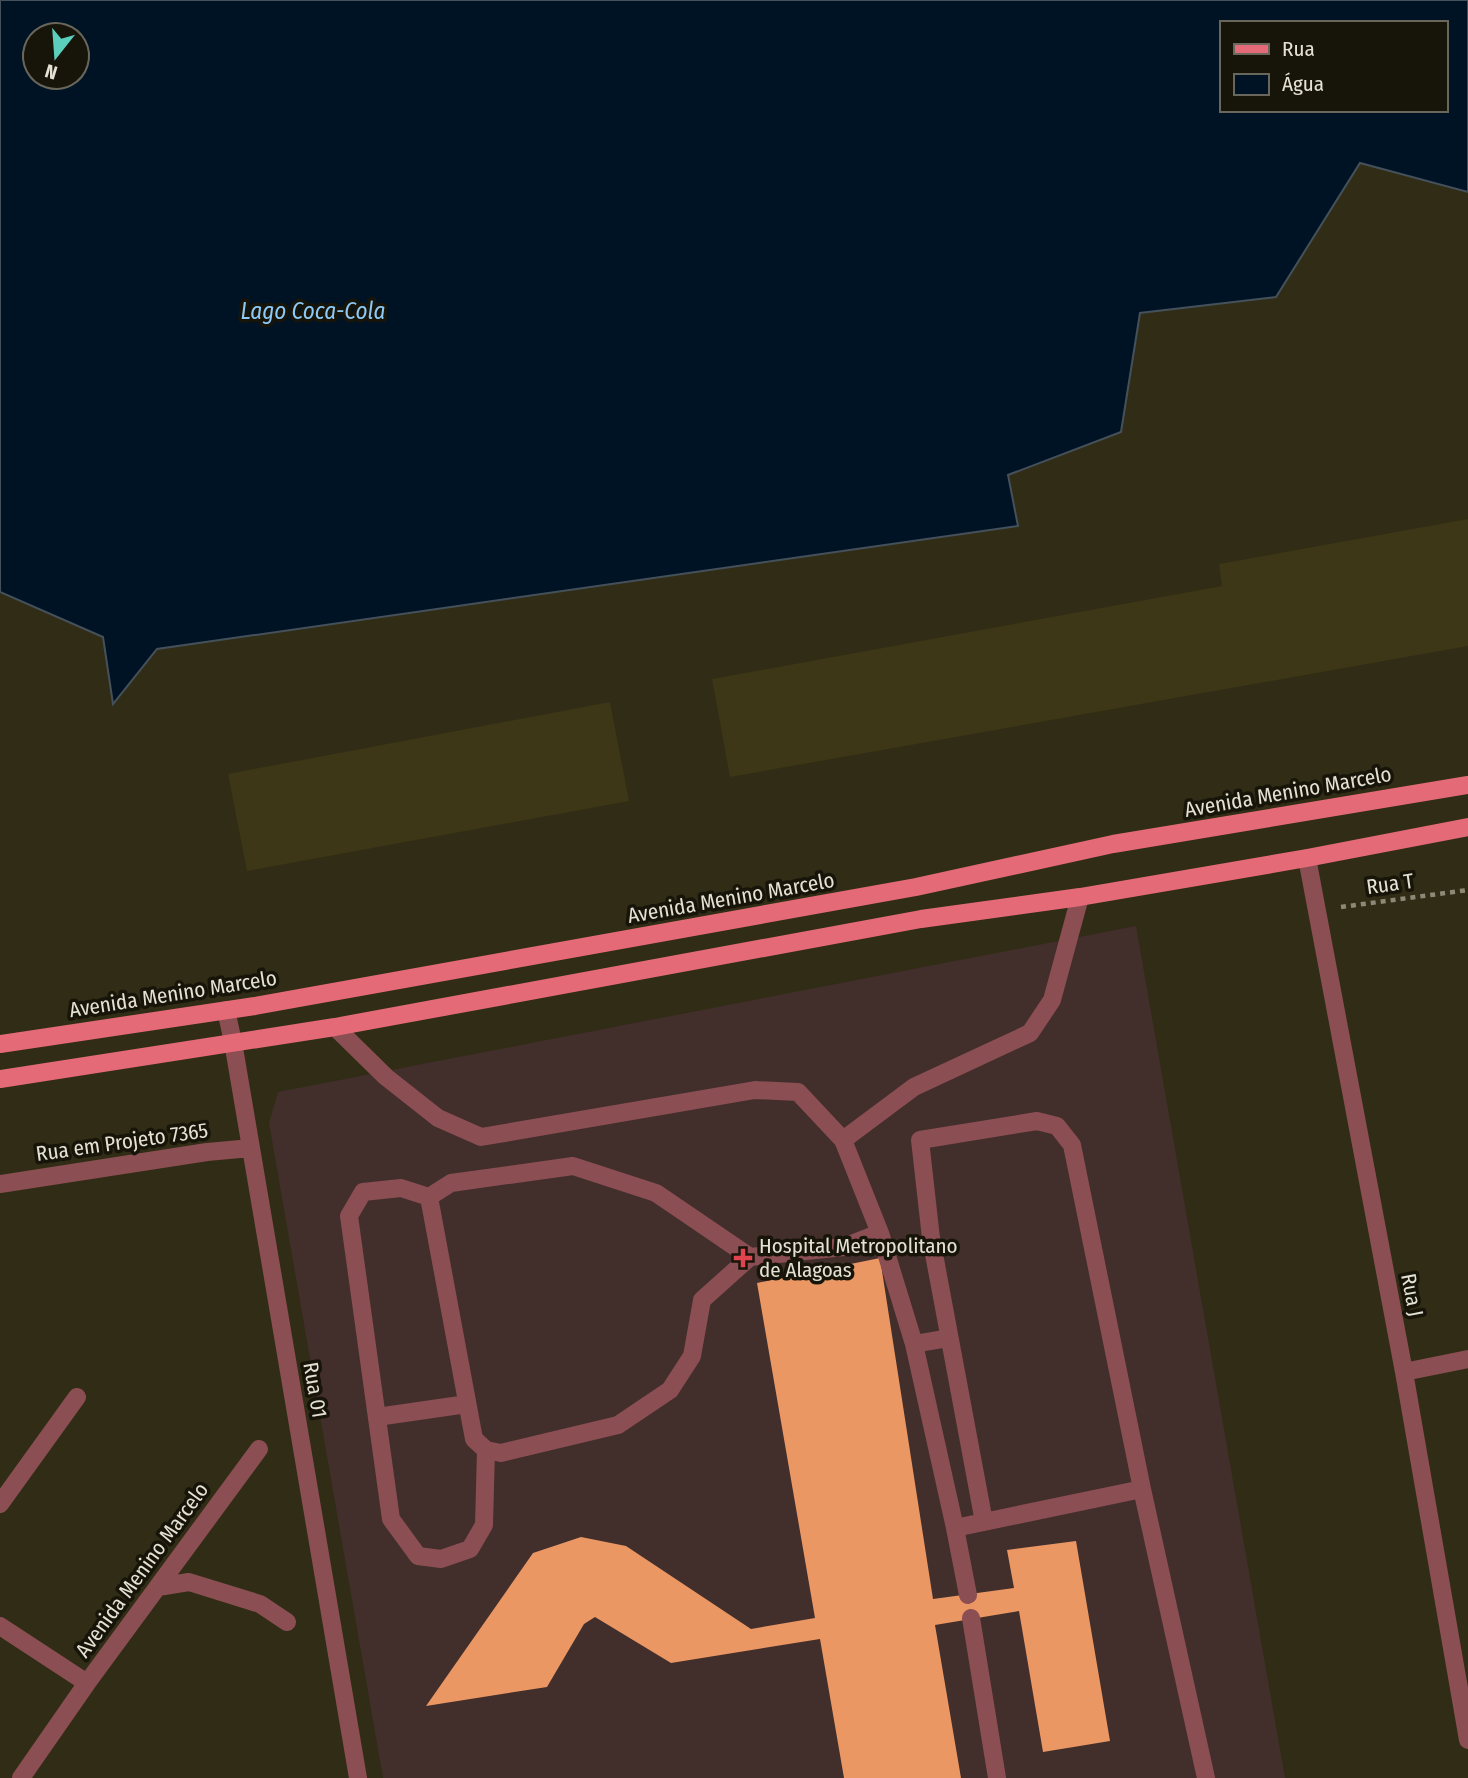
<svg xmlns="http://www.w3.org/2000/svg" width="1468" height="1778" font-family="'Fira Sans Condensed',sans-serif">
	<style>
		.built { fill: #3d3617 }
		.medical { fill: #422e2b }
		.water { fill: #001325; stroke: #45515a; stroke-width: 2; fill-rule: evenodd }
		.building { fill: #ea9764 }
		.lines { fill: none; stroke-linecap: round; stroke-linejoin: round }
		.path { stroke: #8d8977; stroke-width: 4.5; stroke-dasharray: 5 5; stroke-linecap: butt }
		.minor { stroke: #8a4e53; stroke-width: 18 }
		.major { stroke: #e56a78; stroke-width: 18 }
		.health-dot { fill: #e0444e; stroke: #17150a; stroke-width: 2.5 }
		.labels { text-anchor: middle; stroke-width: 7; stroke-linejoin: round; paint-order: stroke }
		.street-label { font-size: 21px; fill: #e5e2d4; stroke: #17150a }
		.poi-label { font-size: 21px; fill: #e5e2d4; stroke: #17150a; text-anchor: start }
		.water-label { font-size: 23px; font-style: italic; fill: #8dcaf7; stroke: #17150a }
	</style>
	<rect width="100%" height="100%" fill="#312c15"/>
	<path class="built" d="M1468 519V646L730 777 712 679 1222 586 1219 564Z
		M610 702 629 801 247 871 228 774Z"/>
	<path class="medical" d="M1136 926 1285 1778H383L269 1123 278 1092Z"/>
	<path class="water" d="M0 0H1468V192L1360 163 1276 297 1140 313 1121 432 1008 475 1018 526 157 649 113 704 103 637 0 592ZM1221 23H1445V110H1221ZM35 35H77V77H35Z"/>
	<path class="building" d="M880 1258 933 1599 1014 1588 1007 1550 1076 1541 1110 1741 1043 1752 1019 1611 935 1625 961 1778H844L820 1639 671 1663 595 1617 584 1624 547 1687 426 1706 533 1553 581 1537 626 1546 751 1629 815 1618 757 1283Z"/>
	<g class="lines">
		<path class="path" d="M1341 907 1468 890"/>
		<path class="minor" d="M1307 858 1404 1372 1468 1740
			M226 1010 233 1042 358 1778
			M335 1027 386 1077 438 1118 481 1137 755 1090 798 1092 843 1140 880 1233 914 1344 955 1528
			M843 1140 914 1087 1030 1033 1052 1000 1080 897
			M0 1184 207 1152 251 1148
			M429 1197 401 1188 363 1192 349 1216 391 1519 418 1556 441 1559 470 1549 484 1525 486 1450
			M750 1257 656 1193 573 1166 451 1183 429 1197 474 1439 486 1450 501 1453 618 1425 670 1390 692 1356 702 1300 750 1257 844 1247 880 1233
			M914 1344 949 1338
			M1404 1372 1468 1359
			M377 1417 467 1404
			M0 1504 77 1397
			M984 1522 931 1238 920 1140 1037 1121 1057 1126 1072 1145 1142 1489 1206 1778
			M158 1587 189 1582 260 1604 287 1622
			M968 1595 955 1528 1142 1489
			M971 1618 997 1778
			M0 1626 87 1683
			M21 1778 87 1683 259 1449"/>
		<path class="major" d="M0 1044 255 1006 916 887 1113 844 1468 785
			M0 1079 335 1027 921 919 1080 897 1307 858 1468 827"/>
	</g>
	<path class="health-dot" d="M739.5 1247.5h7v7h7v7h-7v7h-7v-7h-7v-7h7z"/>
	<g class="labels">
		<g class="street-label">
			<text transform="translate(1288 792) rotate(-10)" y="7">Avenida Menino Marcelo</text>
			<text transform="translate(1390 884) rotate(-8)" y="7">Rua T</text>
			<text transform="translate(731 898) rotate(-10)" y="7">Avenida Menino Marcelo</text>
			<text transform="translate(173 994) rotate(-9)" y="7">Avenida Menino Marcelo</text>
			<text transform="translate(122 1142) rotate(-8)" y="7">Rua em Projeto 7365</text>
			<text transform="translate(1412 1295) rotate(79)" y="7">Rua J</text>
			<text transform="translate(315 1390) rotate(80)" y="7">Rua 01</text>
			<text transform="translate(142 1570) rotate(-54)" y="7">Avenida Menino Marcelo</text>
		</g>
		<g class="poi-label">
			<text x="759" y="1253">Hospital Metropolitano<tspan x="759" dy="24">de Alagoas</tspan></text>
		</g>
		<g class="water-label">
			<text x="313" y="319">Lago Coca-Cola</text>
		</g>
	</g>
	<rect x="1220" y="21" width="228" height="91" fill="#17150a" stroke="#69675b" stroke-width="2"/>
	<rect x="1234" y="44" width="35" height="10" fill="#e56a78" stroke="#69675b" stroke-width="2"/>
	<text x="1282" y="56" font-size="21" fill="#e5e2d4">Rua</text>
	<rect x="1234" y="74" width="35" height="21" fill="#001325" stroke="#69675b" stroke-width="2"/>
	<text x="1282" y="91" font-size="21" fill="#e5e2d4">Água</text>
	<g transform="translate(56 56) rotate(197)"><circle r="33" fill="#17150a" stroke="#69675b" stroke-width="2"/>
	<path d="M0-5L12 26L0 18L-12 26Z" fill="#5bcebc"/>
	<text y="-10" font-size="19" font-weight="bold" text-anchor="middle" fill="#e5e2d4">N</text>
	</g>
</svg>
